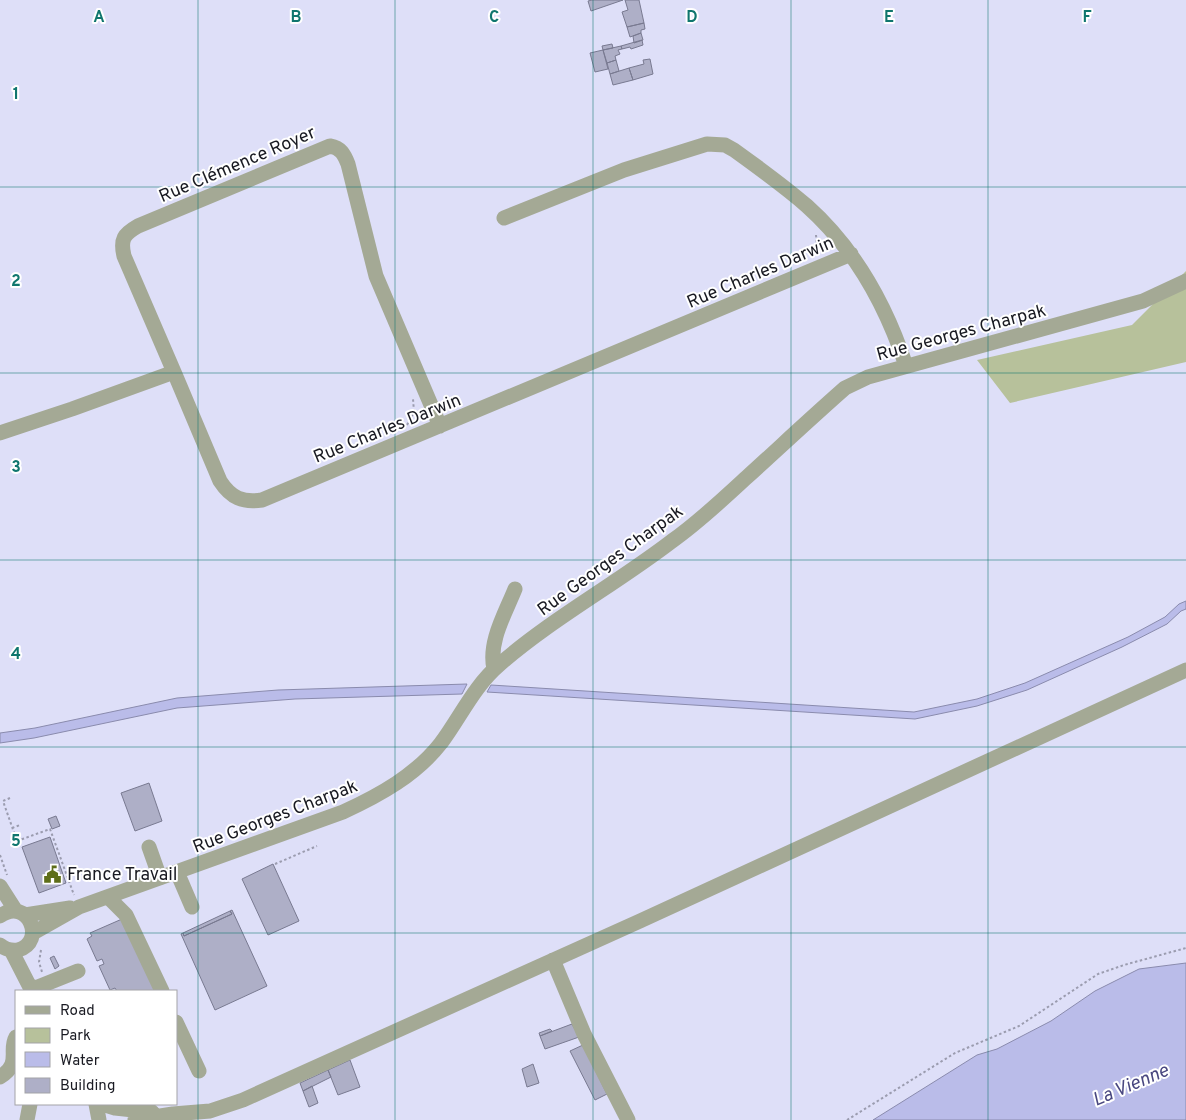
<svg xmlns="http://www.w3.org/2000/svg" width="1186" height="1120" font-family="Overpass,sans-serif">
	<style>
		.green { fill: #b7c19b }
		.water { fill: #babce9; stroke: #8a8bad }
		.building { fill: #aeafc7; stroke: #797a91 }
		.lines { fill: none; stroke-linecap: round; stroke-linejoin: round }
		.path { stroke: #9b9caf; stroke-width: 2; stroke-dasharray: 2.5 2.5; stroke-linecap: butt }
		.minor { stroke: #a4a995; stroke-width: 15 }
		.grid { fill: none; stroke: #0f766e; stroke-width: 1; stroke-opacity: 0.55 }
		.labels { text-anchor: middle; stroke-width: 4; stroke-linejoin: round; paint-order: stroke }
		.street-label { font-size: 18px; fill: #191a22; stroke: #fff }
		.poi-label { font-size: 18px; fill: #191a22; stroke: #fff; text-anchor: start }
		.water-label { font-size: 19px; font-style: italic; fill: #494780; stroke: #fff }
		.grid-label { font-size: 16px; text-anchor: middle; font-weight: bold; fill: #0f766e; stroke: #fff; stroke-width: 4; stroke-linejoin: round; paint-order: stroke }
	</style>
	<rect width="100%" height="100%" fill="#dedff8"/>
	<path class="green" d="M1186 271V362L1010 403 977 360 1132 325Z"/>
	<path class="water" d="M1186 601V609L1181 611 1167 624 1122 647 1027 690 977 706 915 719 487 692 491 685 914 712 977 699 1025 683 1128 637 1165 617 1179 604Z
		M467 684 462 694 295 699 177 708 34 738 0 743V733L35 728 177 698 278 690Z
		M1186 963V1120H873L977 1055 997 1049 1051 1021 1095 991 1139 969Z"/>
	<path class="building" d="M592 0H623L591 11 588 1Z
		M625 0H639L644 23 627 27 622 12 628 10Z
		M644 23 645 29 641 30V33L630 37 627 27Z
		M641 33 643 40 634 43 633 36Z
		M642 40 643 45 631 49 630 47 622 49 621 46Z
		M612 44 613 48 603 50 602 46Z
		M621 46 622 49 618 50 620 54 615 56 616 60 607 63 603 50Z
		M603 50 608 69 595 72 590 53Z
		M650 59 653 74 633 80 629 68 644 64 643 60Z
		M616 60 619 71 610 74 607 63Z
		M629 68 633 80 613 85 610 74Z
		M149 783 162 821 135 831 121 793Z
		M56 816 60 826 52 829 48 819Z
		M50 837 66 883 39 893 22 847Z
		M273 864 299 921 268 935 242 879Z
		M232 910 267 986 215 1010 181 934 183 933 184 936 232 914 230 911Z
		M230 911 232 914 184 936 183 933Z
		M122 919 155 991H117L115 988 110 990 99 966 104 964 102 959 97 961 87 939 92 936 90 933Z
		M54 956 59 966 55 969 50 958Z
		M572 1024 579 1037 545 1049 540 1036Z
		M550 1029 552 1031 540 1036 539 1033Z
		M583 1045 607 1094 595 1100 570 1051Z
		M350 1060 360 1087 338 1095 328 1070Z
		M533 1064 539 1083 527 1087 522 1069Z
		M328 1070 331 1077 303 1091 300 1083Z
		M312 1086 318 1103 309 1107 303 1091Z"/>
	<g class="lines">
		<path class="path" d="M812 256 817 247 816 235
			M407 425 414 412 413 399
			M10 798 3 801 17 841 50 829 74 895
			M12 828 20 825
			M0 855 7 875
			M275 864 317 846
			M41 950 39 962 42 972
			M847 1120 955 1053 1019 1026 1098 974 1124 965 1186 948"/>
		<path class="minor" d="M504 218 624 170 707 144 725 145 734 150C759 168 784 186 807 206 855 249 886 305 906 366
			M174 372 124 256C120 239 124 234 138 226L330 146C341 148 344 154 348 164L376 276 440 426
			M0 433 72 409 174 372 220 481C231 498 243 503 262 500L851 254
			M494 669C488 642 505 614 515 589
			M149 847 160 878
			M177 872 192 907
			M0 886 16 911
			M108 897 126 915 162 991
			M25 915 70 908
			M0 916C28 896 47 942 18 950 11 951 6 950 0 945
			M33 933 79 907 343 812C380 795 416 775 441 743 461 716 474 686 500 664 553 618 616 584 672 541 699 522 723 499 747 477 780 447 812 417 845 388L868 377 1143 301 1186 281
			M11 950 32 991
			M553 960 584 1034 628 1120
			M31 988 38 987 78 971
			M176 1022 199 1071
			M0 1077C22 1063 8 1051 16 1037
			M96 1104 99 1120
			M102 1104 115 1108 152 1112
			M27 1120 30 1104
			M135 1120 173 1114 210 1111 243 1100 640 921 1186 670"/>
	</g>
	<path class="grid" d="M198 0V1120M395 0V1120M593 0V1120M791 0V1120M988 0V1120M0 187H1186M0 373H1186M0 560H1186M0 747H1186M0 933H1186"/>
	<defs>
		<symbol id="civic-bare" viewBox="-9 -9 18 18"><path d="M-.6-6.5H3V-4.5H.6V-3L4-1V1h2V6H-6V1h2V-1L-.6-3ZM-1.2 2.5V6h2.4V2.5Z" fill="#5e6e19" stroke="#fff" stroke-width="2.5" paint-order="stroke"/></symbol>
	</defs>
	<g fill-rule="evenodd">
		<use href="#civic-bare" x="40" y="862" width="25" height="25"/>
	</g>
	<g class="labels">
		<g class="street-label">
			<text transform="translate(237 164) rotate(-23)" y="6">Rue Clémence Royer</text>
			<text transform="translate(760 272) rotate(-23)" y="6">Rue Charles Darwin</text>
			<text transform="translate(961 332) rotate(-15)" y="6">Rue Georges Charpak</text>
			<text transform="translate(387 428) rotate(-22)" y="6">Rue Charles Darwin</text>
			<text transform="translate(610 560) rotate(-36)" y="6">Rue Georges Charpak</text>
			<text transform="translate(275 816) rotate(-21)" y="6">Rue Georges Charpak</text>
		</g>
		<g class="poi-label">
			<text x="67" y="880">France Travail</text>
		</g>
		<g class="water-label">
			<text transform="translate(1130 1084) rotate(-23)" y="7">La Vienne</text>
		</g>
	</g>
	<g class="grid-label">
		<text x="99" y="22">A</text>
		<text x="296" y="22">B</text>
		<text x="494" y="22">C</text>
		<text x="692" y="22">D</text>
		<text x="889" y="22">E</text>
		<text x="1087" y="22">F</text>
		<text x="16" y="99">1</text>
		<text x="16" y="286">2</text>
		<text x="16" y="472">3</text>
		<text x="16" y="659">4</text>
		<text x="16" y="846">5</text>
	</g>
	<rect x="15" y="990" width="162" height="115" fill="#ffffff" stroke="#a3a3a7"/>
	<rect x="25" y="1006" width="25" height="8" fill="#a4a995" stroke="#a3a3a7"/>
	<text x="60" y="1015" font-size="15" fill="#191a22">Road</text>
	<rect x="25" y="1028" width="25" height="15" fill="#b7c19b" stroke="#a3a3a7"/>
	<text x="60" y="1040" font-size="15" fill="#191a22">Park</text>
	<rect x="25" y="1052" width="25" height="15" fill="#babce9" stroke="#a3a3a7"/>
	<text x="60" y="1065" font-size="15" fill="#191a22">Water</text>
	<rect x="25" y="1078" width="25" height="15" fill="#aeafc7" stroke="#a3a3a7"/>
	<text x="60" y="1090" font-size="15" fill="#191a22">Building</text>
</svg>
